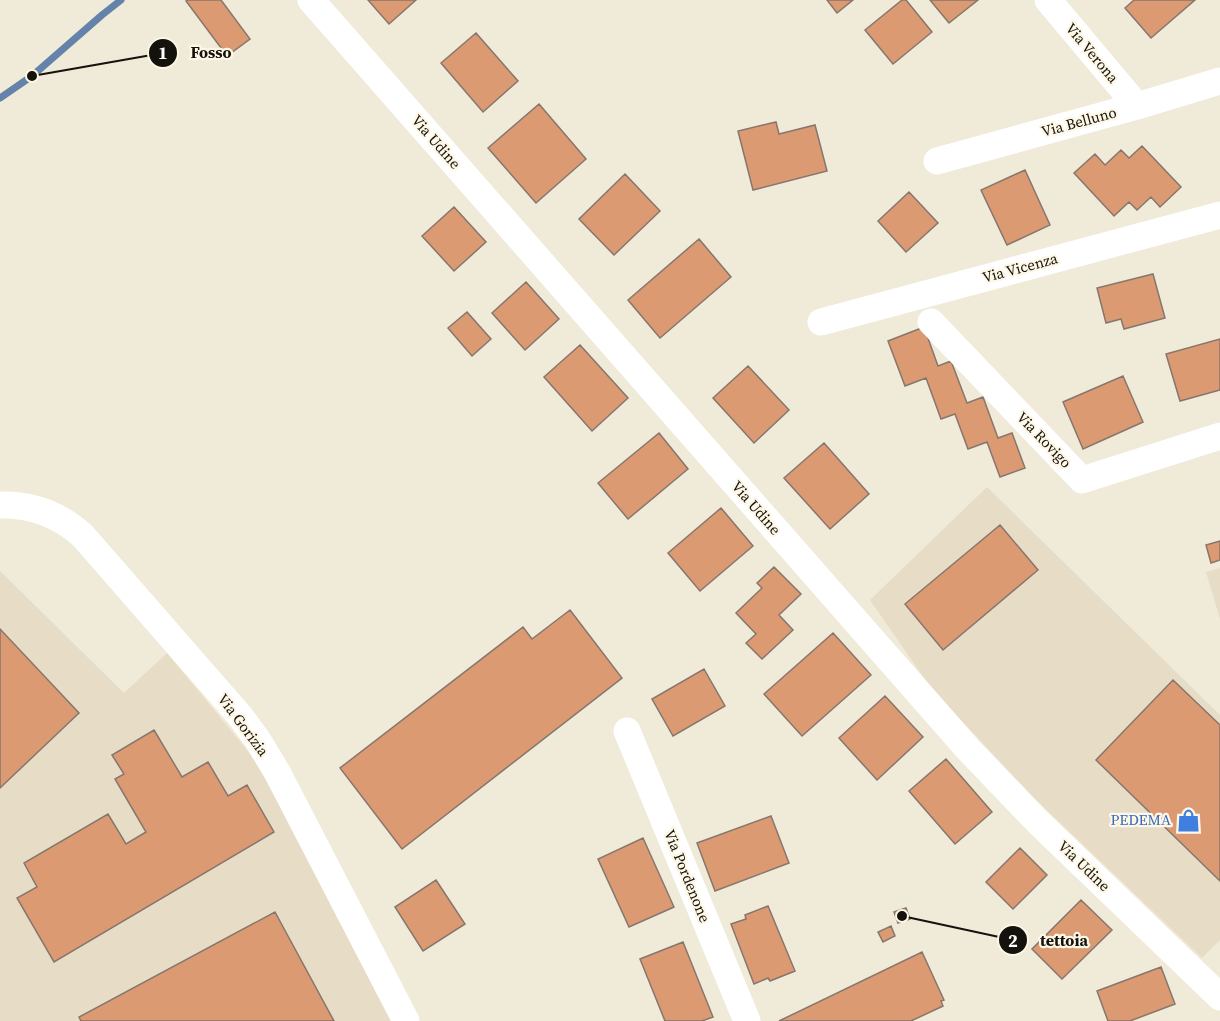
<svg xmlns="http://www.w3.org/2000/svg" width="1220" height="1021" font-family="'Source Serif 4',serif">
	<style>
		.built { fill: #e7ddc6 }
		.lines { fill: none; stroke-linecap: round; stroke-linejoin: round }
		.stream { stroke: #6583aa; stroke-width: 7 }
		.building { fill: #dc9a72; stroke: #86766e; stroke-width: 1.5 }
		.minor { stroke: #fff; stroke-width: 27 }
		.labels { text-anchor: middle; stroke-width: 4.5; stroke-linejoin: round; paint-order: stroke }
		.street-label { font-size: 15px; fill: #14120c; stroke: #fef7e6 }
		.shop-label { font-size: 15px; fill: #366cbe; stroke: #fef7e6; text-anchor: end }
		.leader { fill: none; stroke: #14120c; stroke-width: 2 }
		.callout-dot { fill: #14120c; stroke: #fef7e6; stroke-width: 2 }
		.mark-label { font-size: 18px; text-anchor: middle; font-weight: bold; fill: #fff }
		.callout-label { font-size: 16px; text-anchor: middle; font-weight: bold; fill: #14120c; stroke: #fef7e6; stroke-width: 4.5; stroke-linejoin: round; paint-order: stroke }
	</style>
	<rect width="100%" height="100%" fill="#f0ead9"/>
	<path class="built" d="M987 487 1220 715V940L1202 958 1033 797 931 688 870 600Z
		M1220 568V619L1206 572Z
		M0 571 124 693 167 653 262 768 402 1021H0Z"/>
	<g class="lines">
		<path class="stream" d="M0 98 32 76 102 15 121 0"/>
	</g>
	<path class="building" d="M188 0H221L250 39 227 56 186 1Z
		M368 0H416L389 24Z
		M827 0H853L837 13Z
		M902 0H906L932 32 893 64 865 30Z
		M930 0H978L949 23Z
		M1134 0H1195L1151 38 1125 8Z
		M476 33 518 81 483 112 441 63Z
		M539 104 586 159 536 203 488 148Z
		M776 122 779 134 815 125 827 171 753 190 738 131Z
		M1142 146 1181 187 1160 207 1151 197 1137 210 1129 202 1114 216 1074 173 1095 154 1105 165 1121 150 1129 158Z
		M1025 170 1050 225 1007 245 981 190Z
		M625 174 660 211 614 255 579 219Z
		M909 192 938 223 906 252 878 221Z
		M454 207 486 242 454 271 422 236Z
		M699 239 731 277 660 338 628 300Z
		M1153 274 1165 318 1124 329 1121 319 1106 323 1097 288Z
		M526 282 559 319 525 350 492 313Z
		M467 312 491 339 472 356 448 328Z
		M924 327 938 366 951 361 967 403 983 397 998 438 1012 433 1025 468 1000 477 987 442 968 449 955 414 941 419 926 378 905 386 888 341Z
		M1220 339V390L1180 401 1166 354Z
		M580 345 628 398 592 431 544 377Z
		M748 366 789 410 754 443 713 398Z
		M1123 376 1143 422 1083 449 1063 402Z
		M659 433 688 469 628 519 598 483Z
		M824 443 869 494 830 529 784 478Z
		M721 508 753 546 700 591 668 553Z
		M1000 525 1038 570 943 650 905 604Z
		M1220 541V560L1211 563 1206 545Z
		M774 567 801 594 779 615 793 630 762 659 746 643 756 634 736 613 762 588 757 583Z
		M570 610 622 678 402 849 340 768 523 627 532 639Z
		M0 629 79 713 0 788Z
		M833 633 871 675 802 736 764 694Z
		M704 669 725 706 673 736 652 699Z
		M1173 680 1220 725V881L1096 760Z
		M885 696 923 737 877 780 839 738Z
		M154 730 182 777 208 762 228 796 247 785 274 832 54 962 17 898 37 887 24 863 108 814 126 844 146 832 115 779 124 774 112 755Z
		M946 759 992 812 955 844 909 791Z
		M771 816 789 863 715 891 697 843Z
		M643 838 674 907 629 927 598 859Z
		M1020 848 1047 875 1013 909 986 882Z
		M436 880 465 924 423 951 395 907Z
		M1081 900 1112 930 1062 979 1032 949Z
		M768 906 795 971 770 981 768 978 754 984 731 924 746 919 745 915Z
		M906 908 910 919 898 923 894 912Z
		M275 912 334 1021H81L79 1017Z
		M891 926 895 936 883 942 878 932Z
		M683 942 713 1017 702 1021H665L640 959Z
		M922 952 944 1000 941 1001 943 1006 911 1021H779Z
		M1161 967 1175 1004 1130 1021H1108L1097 991Z"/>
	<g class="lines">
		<path class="minor" d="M311 0 968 749 1038 822 1220 997
			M1048 0 1137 106
			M937 161 1137 106 1220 81
			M821 322 1220 215
			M931 322 1082 480 1220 436
			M0 505C32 504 59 514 83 536L240 716 257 739 277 772 406 1021
			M627 731 747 1021"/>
	</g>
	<defs>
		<symbol id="shop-bare" viewBox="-9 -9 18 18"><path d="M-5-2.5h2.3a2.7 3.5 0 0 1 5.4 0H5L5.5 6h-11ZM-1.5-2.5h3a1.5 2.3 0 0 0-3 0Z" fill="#3f7fe0" stroke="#fef7e6" stroke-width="2.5" paint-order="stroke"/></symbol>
	</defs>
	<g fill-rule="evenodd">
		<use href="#shop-bare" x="1172" y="804" width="33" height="33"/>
	</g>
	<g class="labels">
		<g class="street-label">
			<text transform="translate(1092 53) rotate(50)" y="5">Via Verona</text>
			<text transform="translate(1079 122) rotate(-15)" y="5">Via Belluno</text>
			<text transform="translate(436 142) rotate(49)" y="5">Via Udine</text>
			<text transform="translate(1020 268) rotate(-15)" y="5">Via Vicenza</text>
			<text transform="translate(1044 440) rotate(46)" y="5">Via Rovigo</text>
			<text transform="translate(756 508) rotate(49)" y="5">Via Udine</text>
			<text transform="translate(243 725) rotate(53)" y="5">Via Gorizia</text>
			<text transform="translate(1084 866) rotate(44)" y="5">Via Udine</text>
			<text transform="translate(687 876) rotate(68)" y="5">Via Pordenone</text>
		</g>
		<g class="shop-label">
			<text x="1171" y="825">PEDEMA</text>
		</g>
	</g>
	<path class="leader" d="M32 76L163 53M902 916L1013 940"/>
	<g class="callout-dot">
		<circle cx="32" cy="76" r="6"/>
		<circle cx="902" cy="916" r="6"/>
		<circle cx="163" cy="53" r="15"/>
		<circle cx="1013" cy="940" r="15"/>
	</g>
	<g class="mark-label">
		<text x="163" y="59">1</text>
		<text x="1013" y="947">2</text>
	</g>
	<g class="callout-label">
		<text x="211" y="58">Fosso</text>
		<text x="1064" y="946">tettoia</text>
	</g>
</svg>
